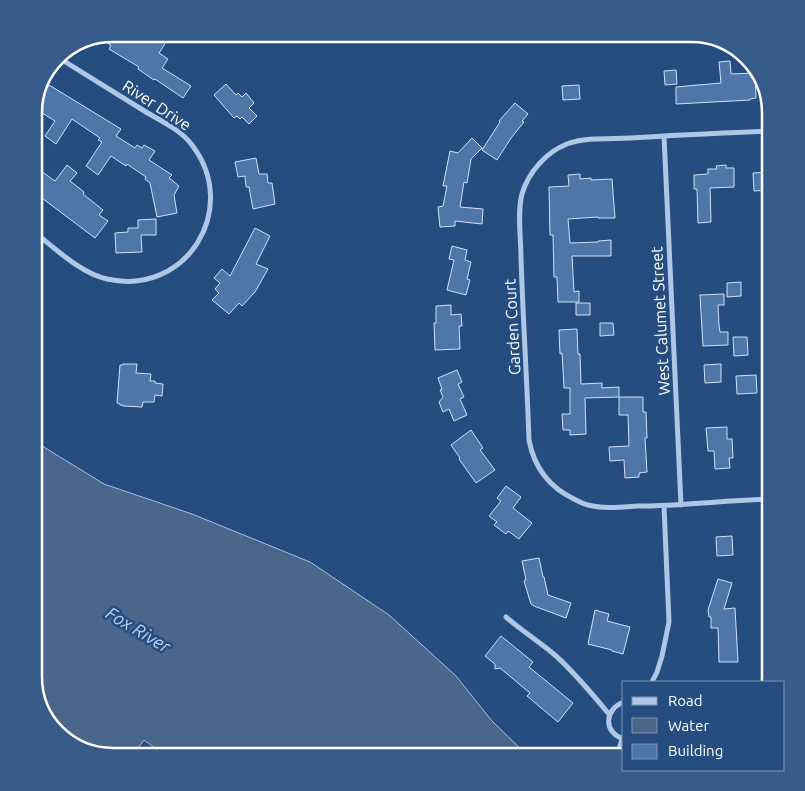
<svg xmlns="http://www.w3.org/2000/svg" width="805" height="791" font-family="Ubuntu,sans-serif">
	<style>
		.water { fill: #4a668b; stroke: #a2c1e7 }
		.building { fill: #4f76a9; stroke: #d1e1f5 }
		.lines { fill: none; stroke-linecap: round; stroke-linejoin: round }
		.street { stroke: #aec7e6; stroke-width: 5 }
		.labels { text-anchor: middle; stroke-width: 5; stroke-linejoin: round; paint-order: stroke }
		.street-label { font-size: 16px; fill: #fff; stroke: #264d80 }
		.water-label { font-size: 18px; font-style: italic; fill: #b9d1ee; stroke: #264d80 }
		.rim { fill: none; stroke: #fff; stroke-width: 2.5 }
	</style>
	<rect width="100%" height="100%" fill="#264d80"/>
	<path class="water" d="M34 441 104 484 192 514 310 562 389 615 456 676 492 721 529 757H167L144 740 139 747 152 757H113L82 751 54 730 34 678Z"/>
	<path class="building" d="M113 34H171L159 53 168 59 162 68 191 86 183 98 155 79 154 80 138 69 139 67 109 49 111 45 100 39Z
		M730 61 731 74 755 73 756 98 750 99V100L676 104V87L721 83 719 62Z
		M676 70 677 84 665 85 664 71Z
		M226 84 236 95 238 93 242 97 246 93 254 103 249 108 257 116 249 124 242 117 240 119 237 116 234 118 214 95Z
		M49 85 121 129 116 136 135 148 137 145 142 148 144 145 155 151 149 160 172 175 169 178 179 186 174 195 177 213 157 217 150 183 145 179 146 177 127 164 126 166 111 156 98 175 86 166 102 142 98 140 100 138 72 119 56 144 45 136 55 121 34 108Z
		M579 85 580 99 563 100 562 86Z
		M515 103 528 114 522 121 524 122 511 138 497 160 482 150 500 122 499 121Z
		M472 138 482 148 471 159 467 183 464 182 460 207 483 209 482 224 455 221V226L440 227 438 207 443 206 447 186H443L450 151 458 153Z
		M256 158 259 174H267L268 183H272L275 204 253 209 249 187H246L245 176 238 177 235 162Z
		M67 165 77 173 70 181 84 192 83 194 103 210 99 215 108 221 95 238 34 192V181L41 171 55 181Z
		M726 165V168H734V187L710 188 711 222 698 223 697 189H694V175L708 174V169H717L716 166Z
		M768 172 770 190 754 191 753 173Z
		M580 174V179L591 178V180L612 179 615 218H598V217L568 219 570 243 598 242V241L611 240V256H572L574 292 579 291V302H558L557 277H554L553 235H550L549 187 569 186 568 175Z
		M156 219V235H141L142 252 116 253 115 233 128 232V228H138V220Z
		M255 228 270 236 256 264 268 269 255 292 242 306 239 303 229 314 212 300 219 293 215 289 220 283 214 278 222 269 230 276Z
		M452 246 467 250 465 260 471 262 467 279 470 280 466 295 447 290 454 260 449 259Z
		M741 282V296L727 297V283Z
		M724 294V305H718L719 325 720 332H728V345L703 346 700 295Z
		M576 303H590V315H576Z
		M451 305V315L461 314 462 326H459L460 349 435 350 434 323H436V306Z
		M600 323H613L614 335 600 336Z
		M577 329 578 354H580L581 384 602 383V388L619 387V397L585 398 586 434 570 435V430H563L562 414H570V388H564L562 353 560 354 559 330Z
		M733 337H747L748 355 734 356Z
		M123 364H137L136 373 151 374 150 381H155V383L163 384 162 396 155 395 154 402H143L142 407 123 406V405H120V404L117 403 120 365H123Z
		M721 364V382L705 383 704 365Z
		M457 370 462 382 458 384 464 397 460 399 467 415 454 421 449 409 443 412 439 402 443 397 440 390 442 389 438 378Z
		M756 375 757 393 737 394 736 376Z
		M619 397H643V412H646L647 438H645L647 472 639 473V477L625 478 624 460 610 461 609 447 629 446 628 415H619Z
		M727 427V439H732L733 458H729L730 468 715 469 714 451H708L706 428Z
		M471 430 483 448 480 450 495 470 476 483 459 459 460 458 451 445Z
		M506 486 521 497 513 508 532 523 519 539 508 531 506 534 494 525 497 522 489 516 501 501 497 498Z
		M732 536 733 555 717 556 716 537Z
		M539 558 543 577H544L548 595 571 603 566 618 534 606 531 604 524 581 526 580 522 561Z
		M718 579 732 583 724 609 735 608 738 662H719L718 628H711V617H709L708 610Z
		M595 610 609 614 607 621 630 627 623 654 612 651V650L588 644Z
		M501 636 533 662 529 667 573 703 558 722 527 696 530 693 500 668 495 669V664L485 656Z"/>
	<g class="lines">
		<path class="street" d="M771 131C724 133 678 135 631 138 610 139 586 137 567 144 546 152 528 173 522 194 517 212 521 239 521 258 523 319 527 380 529 440 534 467 549 487 574 499 578 501 583 504 588 505 604 509 621 507 637 506 682 506 727 500 771 499
			M664 136 681 505
			M34 232C55 248 80 273 107 279 186 297 241 209 192 145 181 130 161 121 146 112 117 94 88 76 59 58
			M766 499 771 617
			M506 617C522 631 540 642 556 656 575 673 592 694 609 714
			M652 682 657 672 662 656 669 622 664 506
			M624 702C604 709 603 733 624 739
			M618 757 619 750 622 739"/>
	</g>
	<g class="labels">
		<g class="street-label">
			<text transform="translate(157 105) rotate(33)" y="6">River Drive</text>
			<text transform="translate(660 321) rotate(-93)" y="6">West Calumet Street</text>
			<text transform="translate(512 327) rotate(-93)" y="6">Garden Court</text>
		</g>
		<g class="water-label">
			<text transform="translate(138 630) rotate(31)" y="6">Fox River</text>
		</g>
	</g>
	<path d="M0 0H805V791H0ZM113 42H691A71 71 0 0 1 762 113V677A71 71 0 0 1 691 748H113A71 71 0 0 1 42 677V113A71 71 0 0 1 113 42Z" fill="#375b8a" fill-rule="evenodd"/>
	<path class="rim" d="M113 42H691A71 71 0 0 1 762 113V677A71 71 0 0 1 691 748H113A71 71 0 0 1 42 677V113A71 71 0 0 1 113 42Z"/>
	<rect x="622" y="681" width="162" height="90" fill="#264d80" stroke="#7d94b3"/>
	<rect x="632" y="697" width="25" height="8" fill="#aec7e6" stroke="#7d94b3"/>
	<text x="668" y="706" font-size="15" fill="#ffffff">Road</text>
	<rect x="632" y="718" width="25" height="15" fill="#4a668b" stroke="#7d94b3"/>
	<text x="668" y="731" font-size="15" fill="#ffffff">Water</text>
	<rect x="632" y="744" width="25" height="15" fill="#4f76a9" stroke="#7d94b3"/>
	<text x="668" y="756" font-size="15" fill="#ffffff">Building</text>
</svg>
